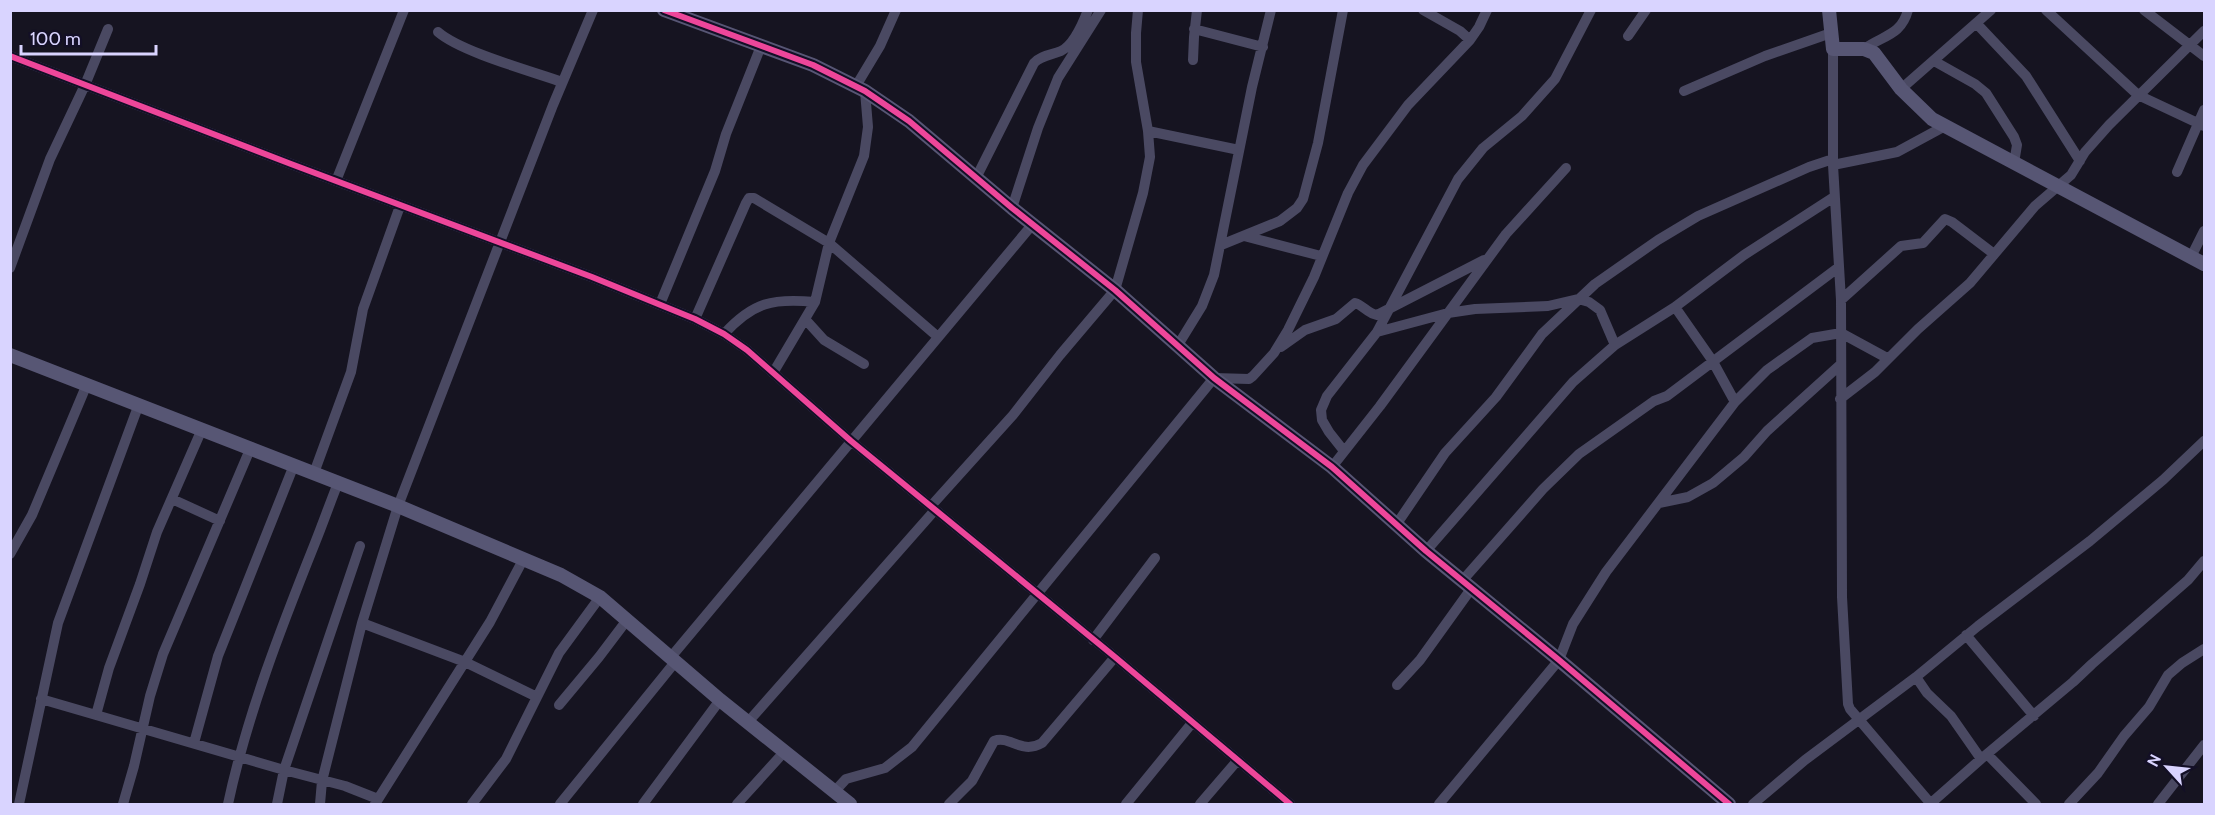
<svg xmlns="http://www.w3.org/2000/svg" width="2215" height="815" font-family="Cabin,sans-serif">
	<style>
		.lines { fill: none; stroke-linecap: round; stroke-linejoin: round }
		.street { stroke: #4a4962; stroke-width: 10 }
		.secondary { stroke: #575674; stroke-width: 14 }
		.cycleway-casing { stroke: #130f26; stroke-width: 10 }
		.cycleway { stroke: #ed469a; stroke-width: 6 }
	</style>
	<rect width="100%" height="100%" fill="#161421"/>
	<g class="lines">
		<path class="street" d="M1423 10 1460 31 1470 40
			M2046 10 2138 95 2204 126
			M2144 10 2204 56
			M1977 24 2026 76 2080 161
			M1194 29 1263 47
			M438 32C461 52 531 71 562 82
			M1628 36 1646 10
			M1833 49V165L1841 300 1842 597 1848 704 1850 709 1931 804
			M1864 49C1883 35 1901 36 1908 10
			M10 56 291 164 592 277 695 319 724 334 747 350 851 441 1115 657 1290 804
			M1193 60 1194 37 1197 10
			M1934 61 1975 84 1986 93 2014 137 2017 145 2014 163
			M856 86 880 46 896 10
			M1901 89 1991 10
			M1684 91 1765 56 1831 33
			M1148 131 1239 150
			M1833 165 1897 152 1945 126
			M2177 172 2204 110
			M976 178 1034 63C1041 55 1052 55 1061 51 1074 45 1083 23 1088 10
			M336 181 404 10
			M1012 208 1038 128 1058 78 1101 10
			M1244 236 1321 256
			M1221 245 1280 221 1297 208 1303 199 1318 143 1343 10
			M2191 257 2204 231
			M10 268 50 159 85 85 108 29
			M1841 300 1901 246 1923 243 1945 219 1952 222 1994 254
			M660 304 715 171 726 134 761 46
			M1675 307 1712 360 1735 402
			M695 319 746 203 749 198H754L829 243 938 337
			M805 319 824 340 864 364
			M1377 332 1458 179 1483 148 1522 116 1555 79 1591 10
			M724 334C753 302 773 298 815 302
			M1178 345 1202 306 1214 275 1252 87 1271 10
			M1281 347 1305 330 1336 319 1355 303C1363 305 1368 314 1377 315L1484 260
			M773 373 815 302 829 243 864 156 868 127 865 91
			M1840 399 1875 372 1918 329 1970 283 2035 206 2071 175 2085 152 2109 125 2204 31
			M1344 451 1329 432 1322 420 1321 410 1327 396 1377 332 1448 313 1475 309 1548 306 1578 299 1589 302 1600 310 1615 345
			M1332 467 1380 406 1506 234 1566 168
			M314 473 351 372 363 309 400 206
			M172 499 220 521
			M1659 503 1688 497 1713 483 1744 457 1767 431 1840 365
			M931 506 1013 415 1060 355 1115 290 1143 193 1150 157 1148 131 1136 62V33L1138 10
			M1396 525 1445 453 1496 397 1542 334 1595 284 1658 240 1698 216 1809 167 1833 159
			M1426 551 1573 382 1615 345 1675 307 1744 255 1834 197
			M10 554 32 515 87 384
			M1462 581 1543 489 1579 454 1654 401 1667 396 1839 267
			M362 623 465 662 537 697
			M1966 635 2034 716
			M1093 640 1155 558
			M671 657 1032 225
			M1916 677 1927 693 1951 716 1981 759
			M1397 685 1420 660 1471 589
			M41 699 96 715 109 668 140 584 157 532 202 429
			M559 705 599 657 627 620
			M96 715 284 770 345 786 378 799
			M748 722 935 510
			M194 743 218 656 294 465
			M1987 754 2036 804
			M834 792 846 779 885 768 912 747 1214 378 1249 379 1253 376 1274 353 1288 330 1314 277 1348 193 1363 165 1408 105 1470 40 1479 27 1487 10
			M19 804 58 623 139 404
			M123 804 134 766 150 696 163 654 251 447
			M228 804C247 715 281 628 315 543 323 523 330 503 338 483
			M277 804 284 770 360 546
			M320 804 322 781 362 623 398 506 553 105 593 10
			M375 804 490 622 524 558
			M472 804 506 759 559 653 600 597
			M560 804 676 661
			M643 804 720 700
			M737 804 785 751
			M949 804 972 781 994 741C1010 735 1021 755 1042 743L1115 657
			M1126 804 1192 723
			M1200 804 1237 761
			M1439 804 1559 660 1573 624 1606 572 1735 402 1767 370 1812 338 1841 333 1887 358
			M1753 804 1805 760 1916 677 1978 626 2090 541 2163 480 2204 441
			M1930 804 1981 759 2073 682 2092 664 2188 580 2204 561
			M2069 804 2098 773 2124 736 2149 707 2168 675 2182 663 2204 649
			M2158 804 2204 745"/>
		<path class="secondary" d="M664 10 813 65 865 91 909 121 1012 208 1115 290 1214 378 1332 467 1426 551 1559 660 1729 804
			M1829 10 1833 49H1864L1874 53 1901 89 1932 119 2204 264
			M10 355 398 506 561 575 600 597 720 700 850 804"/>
		<defs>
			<path id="cycleway" d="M664 10 813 65 865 91 909 121 1012 208 1115 290 1214 378 1332 467 1426 551 1559 660 1729 804
				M10 56 291 164 592 277 695 319 724 334 747 350 851 441 1115 657 1290 804"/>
		</defs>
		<use href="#cycleway" class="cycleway-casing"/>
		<use href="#cycleway" class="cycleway"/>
	</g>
	<rect width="2215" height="815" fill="none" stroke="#d9d4ff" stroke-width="24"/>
	<g transform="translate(2167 767) rotate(297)" stroke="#130f26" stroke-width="4.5" paint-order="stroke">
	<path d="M0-4.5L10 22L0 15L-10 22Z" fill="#d9d4ff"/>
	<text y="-9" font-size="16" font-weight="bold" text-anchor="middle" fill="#d9d4ff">N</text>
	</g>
	<path d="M21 45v9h135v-9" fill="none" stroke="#d9d4ff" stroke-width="3"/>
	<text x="30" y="45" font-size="18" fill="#d9d4ff" stroke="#130f26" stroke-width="4.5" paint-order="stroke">100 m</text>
</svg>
